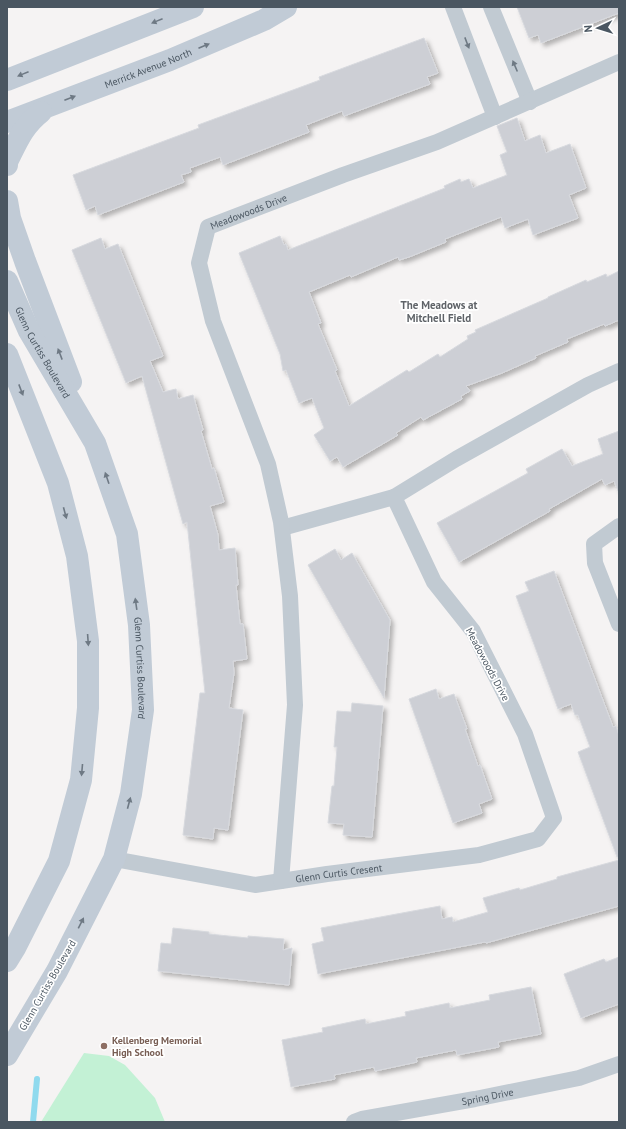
<svg xmlns="http://www.w3.org/2000/svg" width="626" height="1129" font-family="'PT Sans',sans-serif">
	<style>
		.green { fill: #c3f1d5 }
		.lines { fill: none; stroke-linecap: round; stroke-linejoin: round }
		.stream { stroke: #90daee; stroke-width: 6 }
		.building { fill: #cdcfd5; stroke: #d7d9de; filter: url(#shadow) }
		.minor { stroke: #c1cad2; stroke-width: 16 }
		.secondary { stroke: #c1cbd6; stroke-width: 22 }
		.oneway { fill: #6e7984 }
		.oneway2 { fill: #6e7983 }
		.education-dot { fill: #8d6e63; stroke: #fff; stroke-width: 1.5 }
		.labels { text-anchor: middle; stroke-width: 3.5; stroke-linejoin: round; paint-order: stroke }
		.street-label { font-size: 10px; fill: #4a5661; stroke: #fff }
		.education-label { font-size: 10px; font-weight: bold; fill: #785e54; stroke: #fff; text-anchor: start }
		.neighbourhood-label { font-size: 11px; font-weight: bold; fill: #5f6368; stroke: #fff }
	</style>
	<defs>
		<filter id="shadow"><feDropShadow dx="3.5" dy="3.5" stdDeviation="2" flood-color="#0004"/></filter>
	</defs>
	<rect width="100%" height="100%" fill="#f5f3f3"/>
	<path class="green" d="M84 1053 109 1056 125 1065 155 1098 165 1122H41Z"/>
	<g class="lines">
		<path class="stream" d="M33 1122 37 1079"/>
	</g>
	<path class="building" d="M517 7H619V13L541 43 538 35 529 38Z
		M424 38 438 73 427 77 430 84 344 116 342 111 306 125 309 132 223 165 220 157 190 168 191 172 181 175 184 182 98 215 95 206 86 210 73 175 199 128 198 125 320 80 319 77Z
		M517 118 525 141 540 135 546 153 570 144 586 188 569 195 578 218 533 235 528 219 505 228 501 217 445 239 446 242 409 257 399 260 398 257 351 277 350 275 309 292 321 323 318 324 337 370 335 371 349 406 407 370 409 372 438 354 440 357 468 339 467 336 476 332 475 330 548 298V297L586 280 587 282 606 274 607 277 619 271V320L605 326 604 324 567 339 568 342 535 356 536 358 502 373 466 386 470 391 461 396 462 399 423 420 421 417 396 433 398 435 343 467 337 457 330 461 314 435 324 428 312 398 299 403 286 370 283 371 280 354 239 253 280 236 284 245 286 244 288 250 445 188 444 186 460 179 461 182 469 179 473 188 507 175 500 155 507 152 497 126Z
		M101 238 105 249 118 244 131 276 163 356 150 361 163 392 176 389 178 399 193 395 203 430 201 431 212 469 214 468 224 502 210 506 218 535 219 550 235 548 238 585H236L240 624H243L247 659 233 661 234 673 229 708 243 710 228 830 214 828 213 839 183 835 200 693H205L187 522 183 524 142 376 126 383 72 250Z
		M619 431V491H618L614 481 605 485 602 479 549 509 550 511 459 562 437 523 528 473 526 469 562 449 572 466 603 454 598 439Z
		M335 549 341 560 352 553 390 620 384 698 308 565Z
		M554 571 613 727 616 726 619 736V857H617L578 752 590 747 578 715H575L571 704 558 709 516 596 529 591 525 582Z
		M436 689 439 699 454 694 467 729H465L478 766 480 765 492 799 479 804 482 813 453 823 409 699Z
		M352 703 383 706 372 837 343 835 344 824 328 823 332 786H334L337 747H334L337 711 351 712Z
		M619 860V906L486 943 485 942 318 974 312 944 324 941 321 928 440 906 442 919 452 917 453 922 488 912 483 898 519 888 520 890 557 879V877Z
		M173 928 209 932V934L248 938V936L284 939 283 950 292 948 289 985 158 971 161 943 171 944Z
		M619 957V1004L581 1018 564 974 604 959 606 962Z
		M531 987 541 1034 498 1042 499 1047 457 1055 456 1050 416 1058 417 1062 375 1071 374 1067 334 1075 335 1079 291 1087 282 1040 323 1032 322 1028 365 1019 366 1024 406 1016 405 1012 449 1003 450 1008 490 1000 489 995Z"/>
	<g class="lines">
		<g class="minor">
			<path d="M453 7 495 117"/>
			<path d="M491 7 530 102"/>
			<path d="M619 526 594 544 595 563 619 624"/>
			<path d="M282 528 394 497"/>
			<path id="s1" d="M114 859 255 885 327 874 479 855 538 839 554 818 525 734 473 631 434 582 394 497 456 459 588 385 619 371"/>
			<path id="s2" d="M281 881 295 705 290 596 281 522 268 464 213 321 199 263 208 227 343 175 437 142 619 62"/>
			<path id="s3" d="M354 1122 362 1119 475 1099 579 1078 619 1064"/>
		</g>
		<g class="secondary">
			<path d="M7 80 193 7"/>
			<path id="s4" d="M7 122 170 60 264 20 286 7"/>
			<path d="M7 165V162C17 142 23 126 41 112"/>
			<path d="M7 201 10 218 25 261 71 382"/>
			<path id="s5" d="M7 281 29 331 95 443 127 534 139 625 143 710 131 794 114 859 57 971 7 1055"/>
			<path d="M7 354 58 483 77 556 88 641V708L81 780 59 861 15 948 7 961"/>
		</g>
	</g>
	<defs><path id="oneway-solid" d="M-6-.8H1V-3.2L6.5 0L1 3.2V.8H-6Z"/></defs>
	<g class="oneway">
		<use href="#oneway-solid" transform="translate(157 21) rotate(158)"/>
		<use href="#oneway-solid" transform="translate(204 46) rotate(-23)"/>
		<use href="#oneway-solid" transform="translate(23 74) rotate(158)"/>
		<use href="#oneway-solid" transform="translate(70 98) rotate(-21)"/>
		<use href="#oneway-solid" transform="translate(60 354) rotate(-111)"/>
		<use href="#oneway-solid" transform="translate(21 390) rotate(69)"/>
		<use href="#oneway-solid" transform="translate(107 478) rotate(-109)"/>
		<use href="#oneway-solid" transform="translate(65 513) rotate(75)"/>
		<use href="#oneway-solid" transform="translate(136 604) rotate(-98)"/>
		<use href="#oneway-solid" transform="translate(88 640) rotate(86)"/>
		<use href="#oneway-solid" transform="translate(82 770) rotate(95)"/>
		<use href="#oneway-solid" transform="translate(129 803) rotate(-75)"/>
		<use href="#oneway-solid" transform="translate(81 923) rotate(-63)"/>
	</g>
	<g class="oneway2">
		<use href="#oneway-solid" transform="translate(467 43) rotate(69)"/>
		<use href="#oneway-solid" transform="translate(515 66) rotate(-113)"/>
	</g>
	<circle class="education-dot" cx="104" cy="1046" r="4"/>
	<g class="labels">
		<g class="street-label">
			<text dy="4" stroke="none"><textPath href="#s4" startOffset="151">Merrick Avenue North</textPath></text>
			<text dy="4" stroke="none"><textPath href="#s2" startOffset="713">Meadowoods Drive</textPath></text>
			<text dy="4" stroke="none"><textPath href="#s5" startOffset="80">Glenn Curtiss Boulevard</textPath></text>
			<text transform="translate(488 664) rotate(62)" y="4">Meadowoods Drive</text>
			<text dy="4" stroke="none"><textPath href="#s5" startOffset="416">Glenn Curtiss Boulevard</textPath></text>
			<text dy="4" stroke="none"><textPath href="#s1" startOffset="228">Glenn Curtis Cresent</textPath></text>
			<text transform="translate(47 985) rotate(-60)" y="4">Glenn Curtiss Boulevard</text>
			<text dy="4" stroke="none"><textPath href="#s3" startOffset="136">Spring Drive</textPath></text>
		</g>
		<g class="education-label">
			<text x="112" y="1044">Kellenberg Memorial<tspan x="112" dy="12">High School</tspan></text>
		</g>
		<g class="neighbourhood-label">
			<text x="439" y="309">The Meadows at<tspan x="439" dy="13">Mitchell Field</tspan></text>
		</g>
	</g>
	<rect width="626" height="1129" fill="none" stroke="#4a5661" stroke-width="16"/>
	<g transform="translate(598 28) rotate(266)" stroke="#ffffff" stroke-width="3" paint-order="stroke">
	<path d="M0-3L7 15L0 10L-7 15Z" fill="#4a5661"/>
	<text y="-6" font-size="11" font-weight="bold" text-anchor="middle" fill="#4a5661">N</text>
	</g>
</svg>
